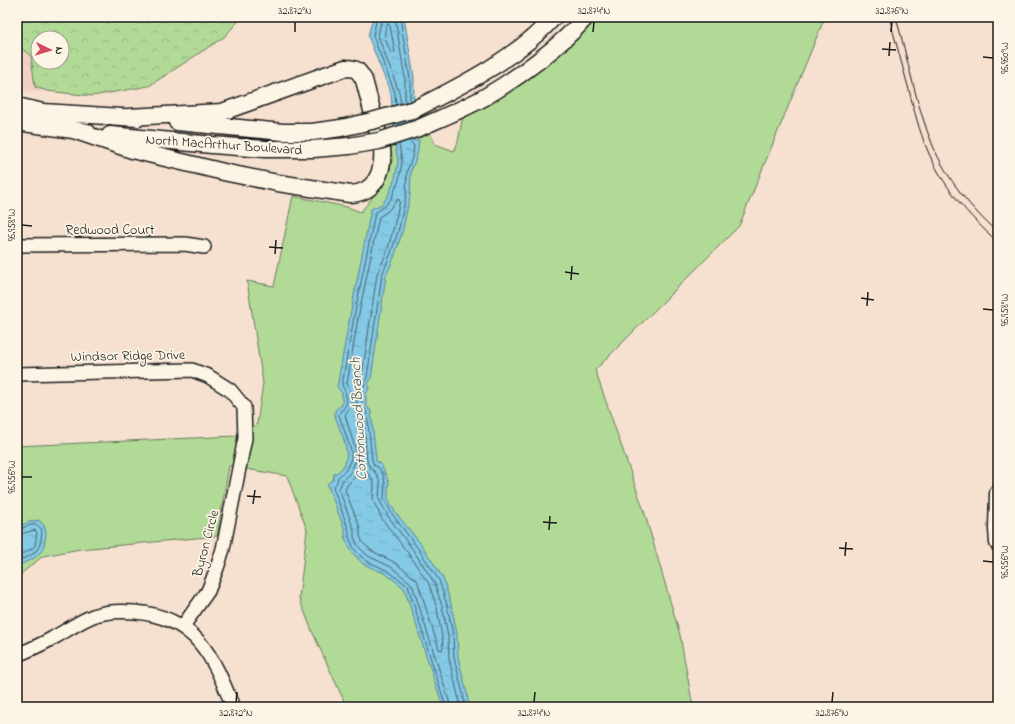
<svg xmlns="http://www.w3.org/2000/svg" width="1015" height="724" font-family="'Indie Flower',sans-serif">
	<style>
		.built { fill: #f2d1c2 }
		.grass { fill: #b1da97; stroke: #667b5a }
		.forest { fill: url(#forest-crowns); stroke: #667b5a; fill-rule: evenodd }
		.water { fill: url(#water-ripples); stroke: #5a8495 }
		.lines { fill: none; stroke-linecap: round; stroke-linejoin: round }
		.shore { stroke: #46616c; stroke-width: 1 }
		.minor-casing { stroke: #1c1c1c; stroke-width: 16 }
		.major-casing { stroke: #1c1c1c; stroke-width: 19 }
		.minor { stroke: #fcf5e5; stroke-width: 13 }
		.major { stroke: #fcf5e5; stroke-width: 16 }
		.tram { stroke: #1c1c1c; stroke-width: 1 }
		.major-bridge-casing { stroke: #1c1c1c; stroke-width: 19; stroke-linecap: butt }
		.major-bridge { stroke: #fcf5e5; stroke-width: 16 }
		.ticks { fill: none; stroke: #1c1c1c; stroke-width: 1.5 }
		.labels { text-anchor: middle; stroke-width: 3.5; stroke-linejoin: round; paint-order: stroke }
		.street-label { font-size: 14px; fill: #1c1c1c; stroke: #fcf5e5 }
		.water-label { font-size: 15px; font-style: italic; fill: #405962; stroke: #fcf5e5 }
		.neatline { fill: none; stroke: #1c1c1c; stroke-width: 1.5 }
		.ticks-label { font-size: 10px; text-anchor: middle; fill: #1c1c1c }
	</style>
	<defs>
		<pattern id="forest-crowns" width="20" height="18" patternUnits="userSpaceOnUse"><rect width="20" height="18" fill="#b1da97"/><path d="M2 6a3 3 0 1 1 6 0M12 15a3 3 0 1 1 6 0" fill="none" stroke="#98ba82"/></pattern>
		<pattern id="water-ripples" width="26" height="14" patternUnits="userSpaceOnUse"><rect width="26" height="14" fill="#84c9e5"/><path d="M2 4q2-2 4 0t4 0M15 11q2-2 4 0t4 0" fill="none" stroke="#71acc4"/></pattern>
	</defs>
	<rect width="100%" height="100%" fill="#f6e0d0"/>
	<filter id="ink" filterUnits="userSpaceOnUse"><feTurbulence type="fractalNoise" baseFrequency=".025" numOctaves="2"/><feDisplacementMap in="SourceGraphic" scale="8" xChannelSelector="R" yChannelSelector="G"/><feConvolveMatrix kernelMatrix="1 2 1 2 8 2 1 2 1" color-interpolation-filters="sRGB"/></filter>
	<g filter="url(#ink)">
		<path class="built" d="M17 32 38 62H50L41 93 17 90Z"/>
		<path class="grass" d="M593 17H825L739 226 595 370 644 511 680 635 693 707H345V703L312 631 299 598 307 530 287 476 229 466 217 536 80 549 43 556 17 577V446L237 436 257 424 263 383 247 281 274 286 293 196 347 207 361 212C373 195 392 179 392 157 392 152 390 148 390 144L429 130 435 144 454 151 458 142 463 115Z"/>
		<path class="forest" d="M17 17H242L224 37 149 86 92 96 47 91 35 87 31 56 17 45ZM38 38H62V62H38Z"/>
		<path class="water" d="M373 17H404L414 78 413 140H419L417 156 411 171 410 196 403 229 395 255 386 276 371 379 368 384 369 390 366 393V405L371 411 376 459 377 462 381 464 389 483 388 489V498L395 512 421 544 443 578 451 604 457 634 458 657 467 693 469 707H443L404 588 386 574 363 564 351 551 344 536 346 533 327 484 333 480 334 474C358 463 341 434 335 416V410L342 405V393L337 387 350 316 371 209 382 204 388 196 395 178 398 162 395 144 391 94 368 36Z
			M39 520C46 527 47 531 45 540 43 557 32 559 17 566V527L29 522Z"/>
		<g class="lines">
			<path class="shore" d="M377 17 373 36 395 93 396 105
				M382 17 378 36 399 92 401 104
				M395 17 405 79V102
				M400 17 410 79V101
				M388 24 390 26 395 52 393 54 391 53C387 43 381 33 388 24Z
				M410 141 414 146 413 155 407 171 406 196 399 228 391 253 382 275 367 377 362 392V405L367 413 372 460 374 465 379 468 383 475 385 483 384 498 392 514 417 547 439 580 447 605 453 635 454 658 463 694 465 707
				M399 144 402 162 399 180 391 199 384 207 375 213 354 317 342 385C347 395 350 404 340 412L339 415 351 450V459L346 470 338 477 337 482 333 487 349 531V537L354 549 365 560 388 571 408 586 446 707
				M361 467H363L372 479 374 484 373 500 382 519 408 553 429 584 437 608 442 637 443 647 442 650 439 649 417 580 394 562 372 551 363 543 360 536V528L345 490 348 484 354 478Z
				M17 530 30 525H37C43 529 42 532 41 539 39 554 30 556 17 561
				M17 535 35 530 37 533 35 546 30 550 17 556
				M451 707 412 584 391 567 368 556 358 546 354 537V530L339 489 343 480 350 473 356 460 355 448 345 415C353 406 353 394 347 384L358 318 379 217 388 211 398 199 400 201 394 226 387 252 377 274 362 376 357 391V405L358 410 363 415 367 461 370 468 375 472 378 477 380 483 379 499 388 516 413 550 434 582 442 606 448 636 449 659 458 695 460 707"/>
			<defs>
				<path id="minor" d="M17 245 185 244 204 247
					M17 374 192 370 208 376 230 390 244 407 245 438 223 549 217 568 208 591 183 626
					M17 655C29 650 41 645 53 638 66 631 78 622 93 616 106 611 122 611 135 612 196 617 213 656 233 707"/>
				<path id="major" d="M17 106 43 112 138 118
					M415 109C463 85 518 57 554 17
					M17 122 87 132
					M177 122 283 132H312L341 128
					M419 128C441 118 464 109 485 97 519 77 561 46 586 17
					M76 131 132 150 228 173 278 183 350 194C376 193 384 171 382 148L364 80C358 70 357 68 345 68L222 112 128 117
					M110 135 212 145 265 149H313L349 146
					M998 493 997 529 998 543"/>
			</defs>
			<use href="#minor" class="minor-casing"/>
			<use href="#major" class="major-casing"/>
			<use href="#minor" class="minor"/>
			<use href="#major" class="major"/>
			<path class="tram" d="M889 17C896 41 902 66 909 90 914 110 919 130 927 149 942 185 968 216 998 242
				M896 17C908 60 916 105 933 146 947 179 971 209 998 233"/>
			<defs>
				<path id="major-bridge" d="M341 128 372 121 415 109
					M349 146 379 141 419 128"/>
			</defs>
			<use href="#major-bridge" class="major-bridge-casing"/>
			<use href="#major-bridge" class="major-bridge"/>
		</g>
	</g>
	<path class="ticks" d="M295 32V22M593 32 594 22M891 32 892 22M882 49 896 50M889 56 890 42M983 57 993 58M22 225 32 226M269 247 283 248M275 254 276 240M565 272 579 274M571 280 572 266M861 298 874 300M867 306 868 292M983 309 993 310M22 477H32M247 496 261 497M253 504 255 490M543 522 557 523M549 530 550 516M839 548 853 549M845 556 846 542M983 561 993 562M236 702 237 692M534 702 535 692M832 702 833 692"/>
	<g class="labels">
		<g class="street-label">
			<text transform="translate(224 144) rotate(4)" y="5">North MacArthur Boulevard</text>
			<text x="110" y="234">Redwood Court</text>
			<text transform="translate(128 355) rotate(-1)" y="5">Windsor Ridge Drive</text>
			<text transform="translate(205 543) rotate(-75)" y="5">Byron Circle</text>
		</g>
		<g class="water-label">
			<text transform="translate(358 419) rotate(-93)" y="5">Cottonwood Branch</text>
		</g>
	</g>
	<rect width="1015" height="724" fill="none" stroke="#fcf5e5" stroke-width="44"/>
	<g transform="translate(50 50) rotate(95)"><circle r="19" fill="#fcf5e5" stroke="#a29e95"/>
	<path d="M0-3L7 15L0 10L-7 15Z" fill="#d1495b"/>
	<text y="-6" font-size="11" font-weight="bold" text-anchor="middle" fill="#1c1c1c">N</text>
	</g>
	<rect x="22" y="22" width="971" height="680" class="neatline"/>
	<g class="ticks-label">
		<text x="295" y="14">32.872°N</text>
		<text x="594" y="14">32.874°N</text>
		<text x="892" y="14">32.876°N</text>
		<text transform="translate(1004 58) rotate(-90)" y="4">96.960°W</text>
		<text transform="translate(11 225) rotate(-90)" y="4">96.958°W</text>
		<text transform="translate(1004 310) rotate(-90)" y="4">96.958°W</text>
		<text transform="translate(11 477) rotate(-90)" y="4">96.956°W</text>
		<text transform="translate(1004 562) rotate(-90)" y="4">96.956°W</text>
		<text x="236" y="716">32.872°N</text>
		<text x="534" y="716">32.874°N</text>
		<text x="832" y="716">32.876°N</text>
	</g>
</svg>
